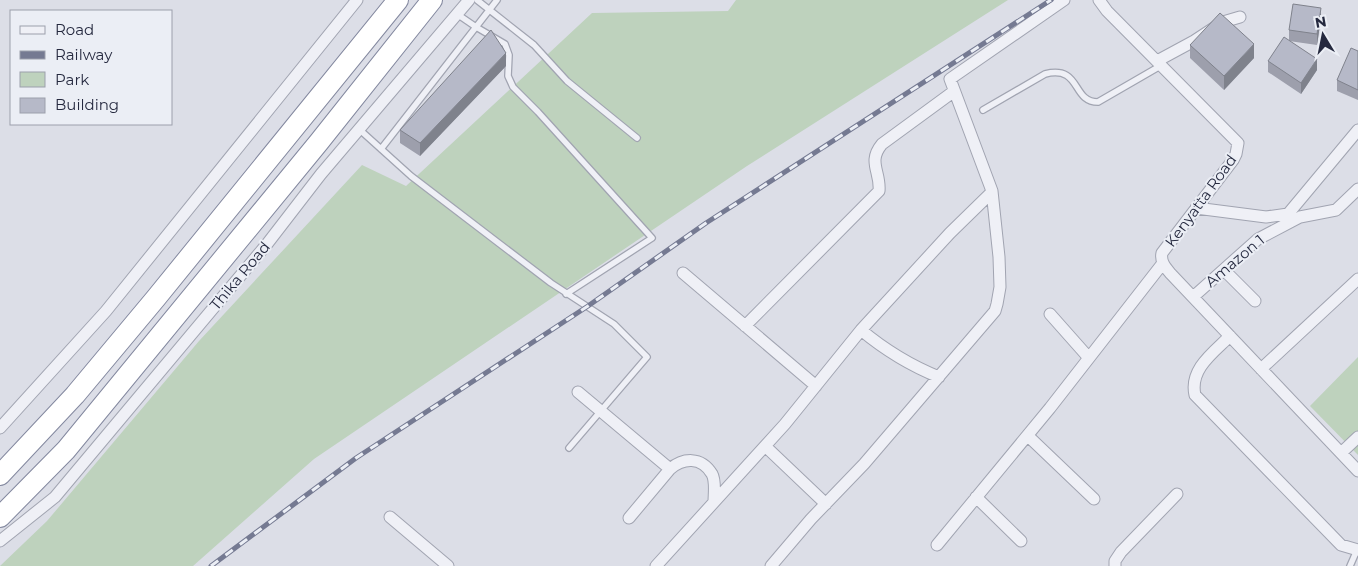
<svg xmlns="http://www.w3.org/2000/svg" width="1358" height="566" font-family="Montserrat,sans-serif">
	<style>
		.green { fill: #bed2bd }
		.lines { fill: none; stroke-linecap: round; stroke-linejoin: round }
		.lane-casing { stroke: #a1a4b1; stroke-width: 8 }
		.street-casing { stroke: #a1a4b1; stroke-width: 13 }
		.highway-casing { stroke: #83889f; stroke-width: 22 }
		.lane { stroke: #eff0f6; stroke-width: 5.5 }
		.street { stroke: #eff0f6; stroke-width: 11 }
		.highway { stroke: #fff; stroke-width: 20 }
		.rail-casing { stroke: #757a92; stroke-width: 5 }
		.rail { stroke: #ebeef5; stroke-width: 3; stroke-dasharray: 9; stroke-linecap: butt }
		.wall { fill: #9d9fac }
		.shaded-wall { fill: #7f828c }
		.building { fill: #b6b9c8; stroke: #7f828c }
		.labels { text-anchor: middle; stroke-width: 4; stroke-linejoin: round; paint-order: stroke }
		.street-label { font-size: 15px; fill: #25293f; stroke: #ebeef5 }
	</style>
	<rect width="100%" height="100%" fill="#dcdee7"/>
	<path class="green" d="M736 0H1008L747 166 314 459 193 566H0L47 521 199 341 362 165 406 186 592 13 728 11Z
		M1358 357V455L1310 406Z"/>
	<g class="lines">
		<defs>
			<path id="lane" d="M477 0 534 45 567 81 637 138
				M457 14 476 27 505 44 509 55 508 76 513 87 538 112 652 238 566 294
				M983 110 1045 74C1082 65 1071 102 1098 102L1162 65
				M360 130 411 176 551 283 614 324 647 357 569 448
				M381 149 497 0
				M1350 566 1357 550"/>
			<path id="street" d="M1099 0 1107 11 1238 143 1236 154 1233 160 1162 253C1160 262 1166 268 1171 274L1358 471
				M1157 61 1194 41 1223 22 1240 17
				M1196 208 1266 217 1288 214 1358 130
				M1224 270 1255 301
				M683 273 816 386
				M1193 297 1258 239 1300 217 1336 210 1358 189
				M1050 314 1089 358
				M745 326 879 191C881 172 867 162 882 144L953 92
				M861 330C885 350 909 365 939 377
				M1230 336C1214 352 1189 369 1195 395L1341 545 1358 550
				M1261 369 1358 279
				M578 392 670 469
				M0 428 106 311 357 0
				M1028 436 1094 499
				M765 446 826 504
				M1341 453 1358 437
				M976 497 1021 541
				M390 517 448 566
				M629 518 670 469C683 458 701 456 712 474 716 481 714 494 714 502
				M0 541 55 497 267 244 321 174 469 0
				M937 545 1050 408 1163 263
				M656 566 785 424 861 330 950 233 992 192
				M771 566 811 519 864 464 995 311 997 304 1000 287 999 257 992 191 950 79 1064 0
				M1115 566V561L1121 552 1177 494"/>
			<path id="highway" d="M0 475 75 395 156 298 398 0
				M0 517 66 450 319 142 432 0"/>
		</defs>
		<use href="#lane" class="lane-casing"/>
		<use href="#street" class="street-casing"/>
		<use href="#highway" class="highway-casing"/>
		<use href="#lane" class="lane"/>
		<use href="#street" class="street"/>
		<use href="#highway" class="highway"/>
		<defs>
			<path id="rail" d="M211 566 356 458 588 306 706 223 1051 0"/>
		</defs>
		<use href="#rail" class="rail-casing"/>
		<use href="#rail" class="rail"/>
	</g>
	<path class="wall" d="M1321 18 1317 45 1289 41V30Z
		M1190 45 1254 58 1224 90 1190 58Z
		M1358 51V100L1337 91V80Z
		M1268 61 1317 70 1301 94 1268 72Z
		M506 66 420 156 400 143V130Z"/>
	<path class="shaded-wall" d="M1321 8V18L1317 45V34Z
		M1254 44V58L1224 90V76Z
		M506 53V66L420 156V143Z
		M1317 59V70L1301 94V83Z"/>
	<path class="building" d="M1293 4 1321 8 1317 34 1289 30Z
		M1220 13 1254 44 1224 76 1190 45Z
		M491 30 506 53 420 143 400 130Z
		M1284 37 1317 59 1301 83 1268 61Z
		M1351 48 1358 51V90L1337 80Z"/>
	<g class="labels">
		<g class="street-label">
			<text transform="translate(1201 201) rotate(-54)" y="5">Kenyatta Road</text>
			<text transform="translate(1235 261) rotate(-40)" y="5">Amazon 1</text>
			<text transform="translate(240 276) rotate(-50)" y="5">Thika Road</text>
		</g>
	</g>
	<rect x="10" y="10" width="162" height="115" fill="#ebeef5" stroke="#9c9fac"/>
	<rect x="20" y="26" width="25" height="8" fill="#eff0f6" stroke="#9c9fac"/>
	<text x="55" y="35" font-size="15" fill="#25293f">Road</text>
	<rect x="20" y="51" width="25" height="8" fill="#757a92" stroke="#9c9fac"/>
	<text x="55" y="60" font-size="15" fill="#25293f">Railway</text>
	<rect x="20" y="72" width="25" height="15" fill="#bed2bd" stroke="#9c9fac"/>
	<text x="55" y="85" font-size="15" fill="#25293f">Park</text>
	<rect x="20" y="98" width="25" height="15" fill="#b6b9c8" stroke="#9c9fac"/>
	<text x="55" y="110" font-size="15" fill="#25293f">Building</text>
	<g transform="translate(1323 35) rotate(350)" stroke="#ebeef5" stroke-width="4" paint-order="stroke">
	<path d="M0-4L9 19L0 12L-9 19Z" fill="#25293f"/>
	<text y="-8" font-size="14" font-weight="bold" text-anchor="middle" fill="#25293f">N</text>
	</g>
</svg>
